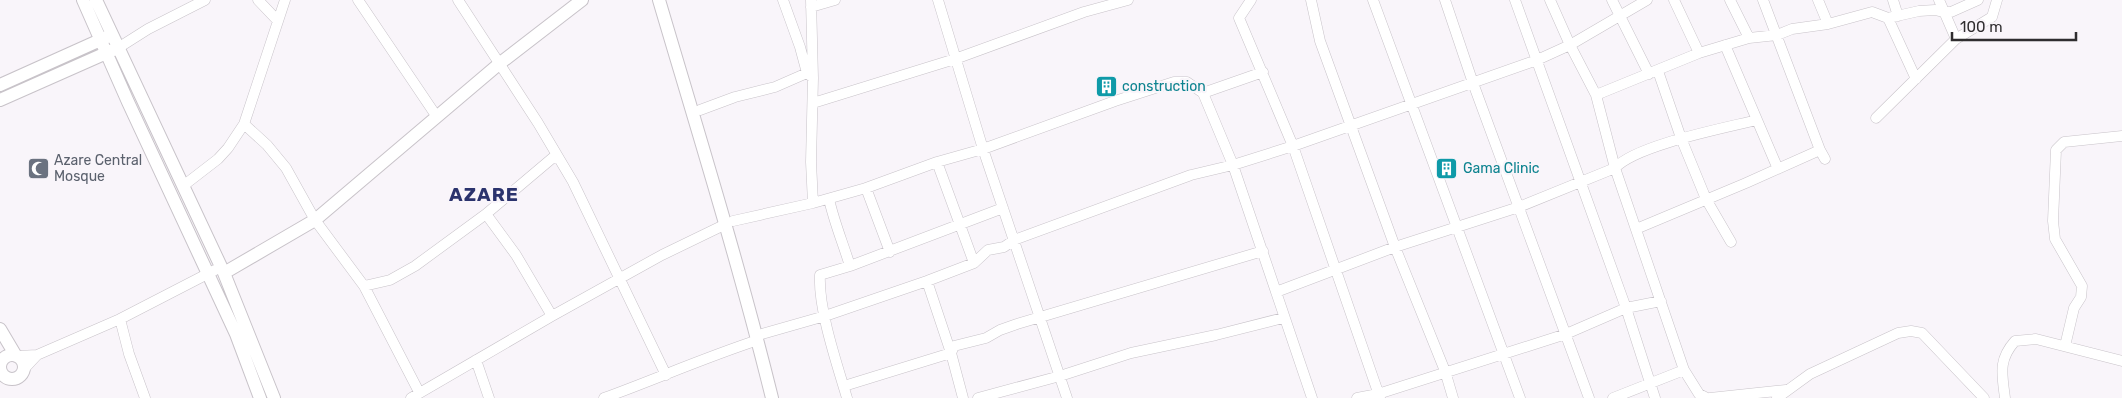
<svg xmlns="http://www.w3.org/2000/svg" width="2122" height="398" font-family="Rubik,sans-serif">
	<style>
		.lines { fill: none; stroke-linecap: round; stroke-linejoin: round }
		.minor-casing { stroke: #c8c3c9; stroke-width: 11 }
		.major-casing { stroke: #c8c3c9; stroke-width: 14 }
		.minor { stroke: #fff; stroke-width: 10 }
		.major { stroke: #fff; stroke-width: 12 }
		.labels { text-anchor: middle; stroke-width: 4.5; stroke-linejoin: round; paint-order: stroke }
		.culture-label { font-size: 14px; fill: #0d838f; stroke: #f9f5fa; text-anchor: start }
		.worship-label { font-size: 14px; fill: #5b616d; stroke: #f9f5fa; text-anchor: start }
		.district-label { font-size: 19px; font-weight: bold; letter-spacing: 1px; fill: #2b336d; stroke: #f9f5fa }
	</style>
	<rect width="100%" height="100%" fill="#f9f5fa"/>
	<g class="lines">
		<defs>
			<path id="minor" d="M258 0 278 21
				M358 0 437 117
				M458 0 538 123 573 182 666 375
				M783 0 800 47 807 73 812 77
				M811 0 813 78 811 162 813 203
				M938 0 983 149 1067 398
				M1251 0 1239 18 1293 146 1380 398
				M1311 0 1320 41 1395 247 1445 371 1453 398
				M1373 0 1520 398
				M1445 0 1473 83 1589 398
				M1515 0 1626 308 1655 398
				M1550 0 1570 45 1596 95 1615 168 1684 370 1699 394 1707 398
				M1612 0 1649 74
				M1674 0 1699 53
				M1730 0 1749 38
				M1818 0 1828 24
				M1893 0 1898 16
				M1939 0 1956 39
				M811 7 835 0
				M1888 18 1916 79
				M1725 45 1778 169
				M118 48 148 29 205 0
				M1658 71 1681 138 1706 199 1731 242
				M1203 93 1263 72
				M1596 95 1699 53 1749 38 1777 35 1792 29 1828 24 1872 12 1888 18 1919 11 1935 10 1943 12H1951L1978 0
				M813 103 955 59 1084 12 1128 0
				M700 110 735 97 775 87 807 73
				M1876 118 1956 39 1992 17 1997 0
				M244 124 267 145 286 168 315 220 364 286 419 392
				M1820 150 1825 159
				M937 162 974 263
				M183 186 218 159 228 148 244 124 285 0
				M866 188 890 252
				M829 199C834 222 843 243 850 266
				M486 214 516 255 552 316
				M733 221 813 203 866 188 937 162 983 149 1115 101 1174 82H1187L1203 93 1233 165 1312 398
				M1636 229 1746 183 1820 150 1763 0
				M927 281 951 353 963 398
				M364 286 390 280 415 266 486 214 556 155
				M1276 292 1395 247 1519 207 1615 168C1636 145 1725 128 1757 120
				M120 319 129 354 145 398
				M762 334 825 316 927 281 974 263 988 250 1004 247 1014 240 1191 175 1233 165 1293 146 1537 60 1570 45 1647 0
				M2065 346 2074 308 2081 297 2082 286 2055 239 2053 221 2056 150 2064 142 2122 136
				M18 356 37 355 120 319 215 270
				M476 360 489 398
				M24 369 37 355
				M844 386 951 353 954 346 986 338 1000 330 1017 324 1263 251
				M411 398 552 316 662 255 726 224
				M604 398C656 379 706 357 758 340
				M847 398C837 364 818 309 820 275L850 266 1003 208
				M978 398 1060 376 1131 353 1216 335 1283 318
				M1357 398 1378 394 1566 334 1626 308 1661 301
				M1613 398 1684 370
				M1710 398 1786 390
				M1777 398 1810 374 1898 333 1911 331 1922 333 1984 398
				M2005 398C2002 374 1998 360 2015 341L2036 339 2122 361"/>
			<path id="major" d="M83 0 128 102 236 334 260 398
				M96 0 224 273 274 398
				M659 0C698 132 739 264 772 398
				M0 85 107 37
				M0 100 113 50
				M224 273 315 220 499 64 582 0
				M0 329 16 356
				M0 367a12 12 0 1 1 24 0a12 12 0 1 1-24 0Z"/>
		</defs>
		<use href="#minor" class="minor-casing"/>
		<use href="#major" class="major-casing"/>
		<use href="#minor" class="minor"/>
		<use href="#major" class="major"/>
	</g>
	<defs>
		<symbol id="building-square" viewBox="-11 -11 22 22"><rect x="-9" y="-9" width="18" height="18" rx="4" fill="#0f9aa8" stroke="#f9f5fa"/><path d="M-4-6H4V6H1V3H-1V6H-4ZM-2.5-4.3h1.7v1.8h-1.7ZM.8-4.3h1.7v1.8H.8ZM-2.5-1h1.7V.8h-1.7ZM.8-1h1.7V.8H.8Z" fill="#fff"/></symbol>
		<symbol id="mosque-square" viewBox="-11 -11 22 22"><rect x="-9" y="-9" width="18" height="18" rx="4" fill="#6b7280" stroke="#f9f5fa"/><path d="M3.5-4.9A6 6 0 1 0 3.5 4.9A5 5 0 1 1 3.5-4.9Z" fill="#fff"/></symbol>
	</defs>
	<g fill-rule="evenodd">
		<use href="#building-square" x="1094" y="74" width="25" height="25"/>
		<use href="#mosque-square" x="26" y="156" width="25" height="25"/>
		<use href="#building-square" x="1434" y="156" width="25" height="25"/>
	</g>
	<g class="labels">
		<g class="culture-label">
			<text x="1122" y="91">construction</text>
			<text x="1463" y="173">Gama Clinic</text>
		</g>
		<g class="worship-label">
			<text x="54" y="165">Azare Central<tspan x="54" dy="16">Mosque</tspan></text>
		</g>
		<g class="district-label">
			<text x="484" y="201">AZARE</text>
		</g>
	</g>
	<path d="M1952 32v8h124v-8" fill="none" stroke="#2f2d2f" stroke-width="2.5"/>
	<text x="1960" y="32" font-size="15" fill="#2f2d2f" stroke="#f9f5fa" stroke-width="4" paint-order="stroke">100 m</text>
</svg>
